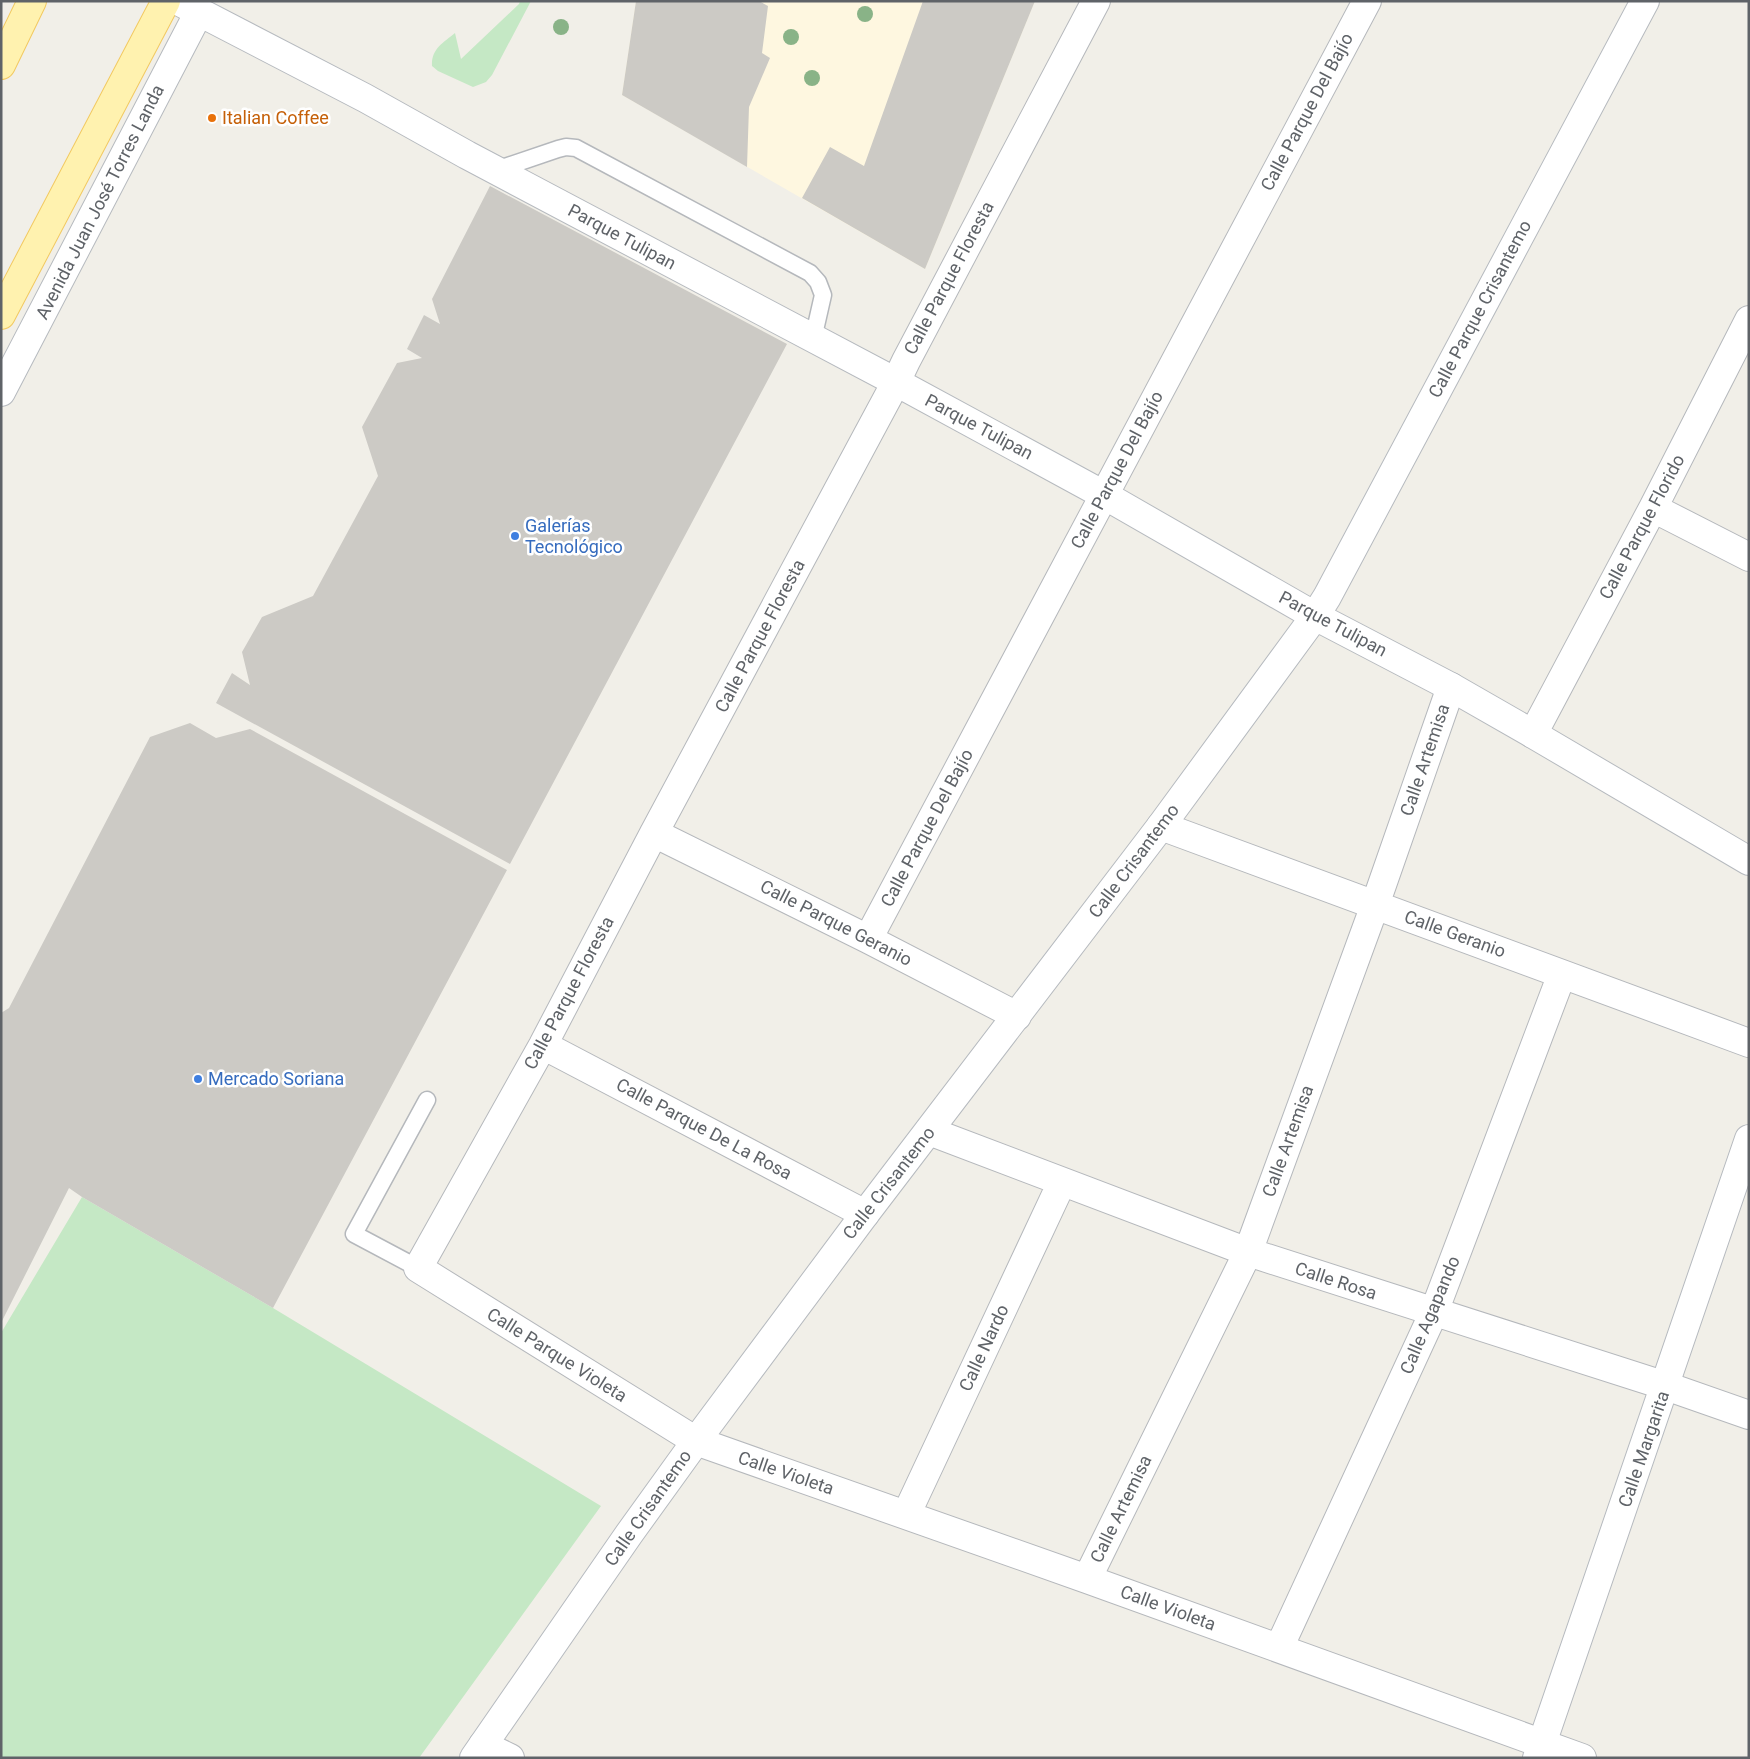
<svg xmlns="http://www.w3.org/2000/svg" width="1750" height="1759" font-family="Roboto,sans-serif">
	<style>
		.commercial { fill: #fef7e0 }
		.green { fill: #c5e8c5 }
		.building { fill: #cccac5 }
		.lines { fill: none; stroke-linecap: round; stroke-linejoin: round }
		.lane-casing { stroke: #b5b8bc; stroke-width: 19 }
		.street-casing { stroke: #b5b8bc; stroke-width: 30 }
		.secondary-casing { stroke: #b6babf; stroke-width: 30 }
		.primary-casing { stroke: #f2c960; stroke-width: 30 }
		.lane { stroke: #fff; stroke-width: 16 }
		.street { stroke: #fff; stroke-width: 28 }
		.secondary { stroke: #fff; stroke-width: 28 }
		.primary { stroke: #fff2af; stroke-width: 28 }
		.tree { fill: #89b387 }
		.food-dot { fill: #e8710a; stroke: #fff; stroke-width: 2 }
		.shop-dot { fill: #3f7fe0; stroke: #fff; stroke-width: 2 }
		.labels { text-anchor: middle; stroke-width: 5; stroke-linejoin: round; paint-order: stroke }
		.street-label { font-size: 18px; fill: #5f6368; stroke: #fff }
		.food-label { font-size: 18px; fill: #c56008; stroke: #fff; text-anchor: start }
		.shop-label { font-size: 18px; fill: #366cbe; stroke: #fff; text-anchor: start }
	</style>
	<rect width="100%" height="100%" fill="#f1efe8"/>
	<path class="commercial" d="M636 1H1035L925 269 622 95Z"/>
	<path class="green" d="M520 1H531L492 75 486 82 473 87 438 71 432 66C431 49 443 43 455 33L461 59 519 4Z
		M82 1197 273 1308 601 1506 419 1758H1V1333Z"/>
	<path class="building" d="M636 1H759L768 6 762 53 770 58 749 107 747 167 622 95Z
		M923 1H1035L925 269 802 198 830 147 864 166Z
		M490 186 787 344 510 864 216 703 232 673 250 685 242 652 262 617 313 596 378 476 362 427 397 363 422 358 407 349 424 315 440 324 432 299Z
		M190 723 216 738 250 729 507 870 273 1308 82 1197 69 1188 1 1323V1013L9 1008 150 737Z"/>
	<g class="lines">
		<defs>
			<path id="lane" d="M496 170 558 149 566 147 576 148 810 273 818 282 823 295 813 339
				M418 1268 354 1234 427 1100"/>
			<path id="street" d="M1096 1 906 361 896 382 654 833 543 1045 418 1268 696 1441 1087 1579 1582 1758
				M1653 508 1749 557
				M1533 734 1653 508 1749 320
				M1161 826 1749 1043
				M654 833 868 939 1017 1016
				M868 939 1367 1
				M543 1045 865 1214
				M929 1131 1248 1252 1666 1386 1749 1415
				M906 1515 1062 1182
				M1087 1579 1248 1252 1375 905 1451 687
				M1279 1648 1434 1312 1562 974
				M483 1745 510 1758"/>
			<path id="secondary" d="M178 1 365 98 467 155 896 382 1104 495 1315 616 1451 687 1533 734 1749 861
				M1 392 199 12
				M474 1758 629 1534 696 1441 865 1214 1161 826 1315 616 1327 597 1645 1
				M1537 1758 1749 1139"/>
			<path id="primary" d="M1 65 32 1
				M1 315 166 1"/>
		</defs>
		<use href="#lane" class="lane-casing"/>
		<use href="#street" class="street-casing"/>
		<use href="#secondary" class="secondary-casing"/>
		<use href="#primary" class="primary-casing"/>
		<use href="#lane" class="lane"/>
		<use href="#street" class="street"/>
		<use href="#secondary" class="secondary"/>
		<use href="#primary" class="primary"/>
	</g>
	<g class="tree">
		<circle cx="865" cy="14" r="8"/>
		<circle cx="561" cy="27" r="8"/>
		<circle cx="791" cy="37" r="8"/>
		<circle cx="812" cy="78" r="8"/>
	</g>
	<circle class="food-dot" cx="212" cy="118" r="5"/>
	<g class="shop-dot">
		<circle cx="515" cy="536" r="5"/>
		<circle cx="198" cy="1079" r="5"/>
	</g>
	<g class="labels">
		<g class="street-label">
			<text transform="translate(1307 112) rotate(-62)" y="6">Calle Parque Del Bajío</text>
			<text transform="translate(100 202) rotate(-63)" y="6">Avenida Juan José Torres Landa</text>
			<text transform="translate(622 237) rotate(28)" y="6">Parque Tulipan</text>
			<text transform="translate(949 278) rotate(-62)" y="6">Calle Parque Floresta</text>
			<text transform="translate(1480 309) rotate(-62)" y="6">Calle Parque Crisantemo</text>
			<text transform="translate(979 427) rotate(28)" y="6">Parque Tulipan</text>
			<text transform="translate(1117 470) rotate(-62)" y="6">Calle Parque Del Bajío</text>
			<text transform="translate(1642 527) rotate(-62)" y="6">Calle Parque Florido</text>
			<text transform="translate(1333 624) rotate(28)" y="6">Parque Tulipan</text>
			<text transform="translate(760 636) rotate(-62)" y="6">Calle Parque Floresta</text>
			<text transform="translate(1425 760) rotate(-71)" y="6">Calle Artemisa</text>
			<text transform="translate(927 828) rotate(-62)" y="6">Calle Parque Del Bajío</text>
			<text transform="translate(1134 861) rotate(-53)" y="6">Calle Crisantemo</text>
			<text transform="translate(836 923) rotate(27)" y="6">Calle Parque Geranio</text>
			<text transform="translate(1455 934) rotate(20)" y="6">Calle Geranio</text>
			<text transform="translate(569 993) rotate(-62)" y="6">Calle Parque Floresta</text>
			<text transform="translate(704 1129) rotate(28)" y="6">Calle Parque De La Rosa</text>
			<text transform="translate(1288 1141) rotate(-70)" y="6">Calle Artemisa</text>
			<text transform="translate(889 1183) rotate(-52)" y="6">Calle Crisantemo</text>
			<text transform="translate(1336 1281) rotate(18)" y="6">Calle Rosa</text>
			<text transform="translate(1430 1315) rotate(-67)" y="6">Calle Agapando</text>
			<text transform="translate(984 1348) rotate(-65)" y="6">Calle Nardo</text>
			<text transform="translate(557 1355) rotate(32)" y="6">Calle Parque Violeta</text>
			<text transform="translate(1644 1449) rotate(-71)" y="6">Calle Margarita</text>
			<text transform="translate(786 1473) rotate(19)" y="6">Calle Violeta</text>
			<text transform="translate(648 1508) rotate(-55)" y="6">Calle Crisantemo</text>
			<text transform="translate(1121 1509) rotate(-64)" y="6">Calle Artemisa</text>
			<text transform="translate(1168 1608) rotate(20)" y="6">Calle Violeta</text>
		</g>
		<g class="food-label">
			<text x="222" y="124">Italian Coffee</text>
		</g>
		<g class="shop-label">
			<text x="525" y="532">Galerías<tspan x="525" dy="21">Tecnológico</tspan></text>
			<text x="208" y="1085">Mercado Soriana</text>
		</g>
	</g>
	<rect width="1750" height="1759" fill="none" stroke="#5f6368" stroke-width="5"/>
</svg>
